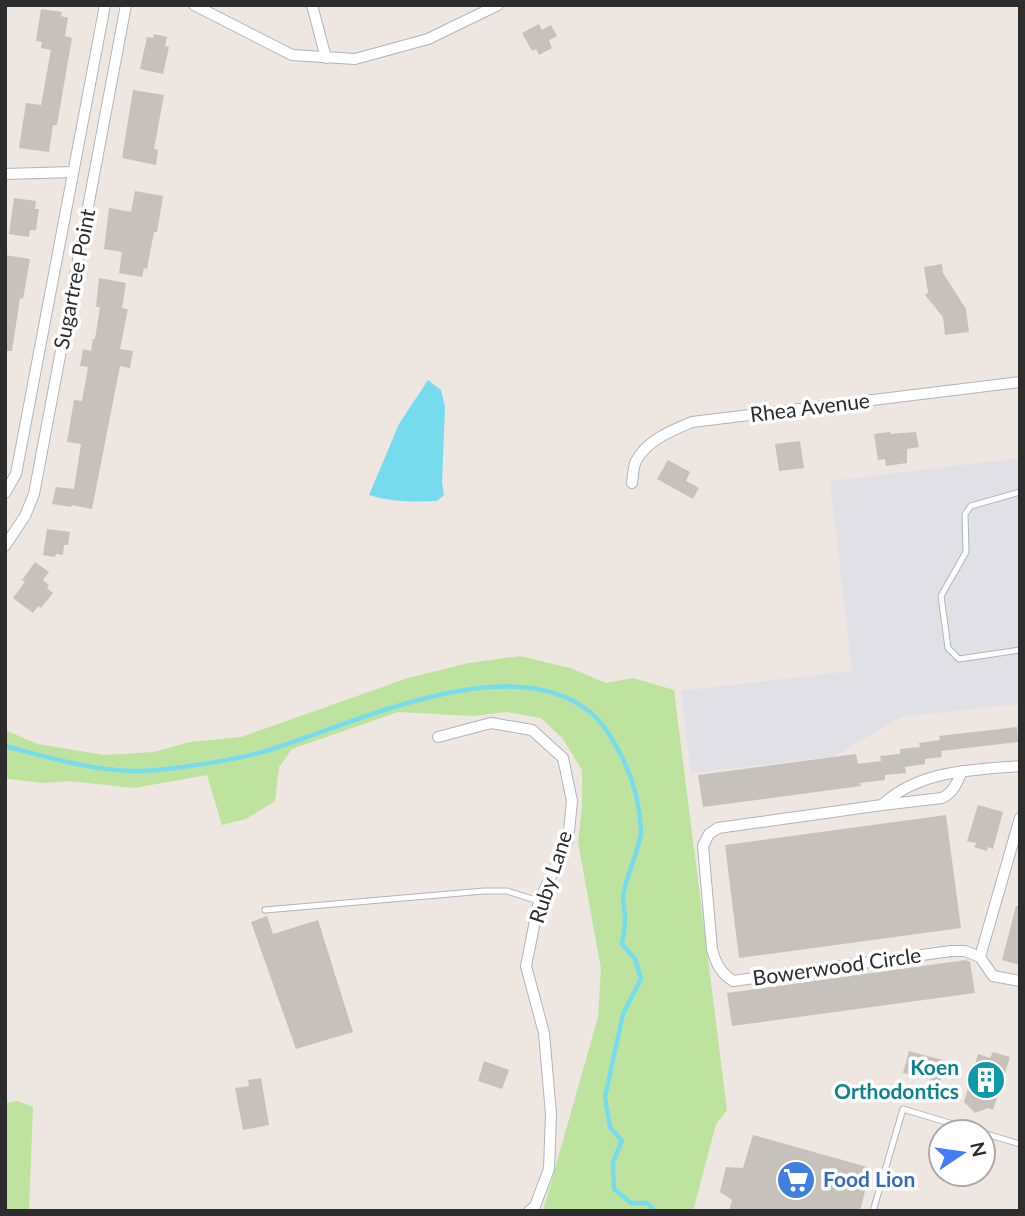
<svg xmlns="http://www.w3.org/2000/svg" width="1025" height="1216" font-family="Lato,sans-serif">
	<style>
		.industrial { fill: #e1e0e7 }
		.green { fill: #bee39e }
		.water { fill: #76dced }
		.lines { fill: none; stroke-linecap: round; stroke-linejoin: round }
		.stream { stroke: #76dced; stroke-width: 4.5 }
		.building { fill: #c7c1bb }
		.service-casing { stroke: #b0b4bd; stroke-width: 7 }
		.minor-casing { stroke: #b0b4bd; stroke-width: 12 }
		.service { stroke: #fff; stroke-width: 5 }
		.minor { stroke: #fff; stroke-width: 10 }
		.labels { text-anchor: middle; stroke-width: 7; stroke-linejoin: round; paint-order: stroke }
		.street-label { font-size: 21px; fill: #2d2d2d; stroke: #fff }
		.culture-label { font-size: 21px; font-weight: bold; fill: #0d838f; stroke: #fff; text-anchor: end }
		.shop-label { font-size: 21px; font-weight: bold; fill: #366cbe; stroke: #fff; text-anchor: start }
	</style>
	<rect width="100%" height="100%" fill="#eee6e0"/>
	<path class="industrial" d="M1020 458V704L901 717 833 757 691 773 681 691 852 671 830 481Z"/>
	<path class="green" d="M520 656 570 668 606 683 633 678 674 690 727 1110 716 1124 693 1211H543L598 1017 601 969 578 842 582 807V770L563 739 541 718 507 712 473 716 398 712 292 749 279 767 275 801 246 819 222 825 207 775 134 788 69 781 43 783 9 779 5 776V730L38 744 104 755 154 752 190 742 241 737 408 678 469 663Z
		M17 1101 33 1107 29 1211H5V1103Z"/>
	<path class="water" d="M428 380 441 390 445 407 442 483 444 495 437 501C413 502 392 502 369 495L399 424Z"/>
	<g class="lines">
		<path class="stream" d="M5 746C58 760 112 777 167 769 199 765 235 760 266 751 351 725 504 649 586 709 598 717 609 733 616 746 631 772 640 799 641 831 641 847 625 877 623 897 623 904 625 911 625 918 625 927 623 936 622 944L635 959 641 979 623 1014 605 1097 610 1127 622 1141 613 1162 614 1189 631 1203H647L655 1211"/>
	</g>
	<path class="building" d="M41 9 62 12 61 16 68 18 65 36 72 38 57 125H53L49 152 19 148 26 103 41 105 51 50 41 48 42 42 36 41Z
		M539 24 542 30 551 25 557 36 549 40 552 48 539 55 536 49 532 51 522 33Z
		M154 34 167 37 165 46 169 47 163 74 140 69 147 37 153 38Z
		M133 90 164 95 154 149 158 150 156 165 122 158Z
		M135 191 163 196 157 232H154L147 269 144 268 142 277 119 273 122 252 104 249 109 208 131 212Z
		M14 198 36 201 35 209H39L36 230H30L29 237 9 234Z
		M5 255 30 259 23 299 20 298 12 351H5Z
		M942 264 943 273 966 309 969 332 945 335 943 317 925 295 928 292 924 267Z
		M99 278 126 283 122 308 128 309 120 349 133 351 130 368 120 366 92 509 72 505 71 507 52 504 56 487 74 489 81 444 67 442 74 400 82 401 88 367 80 366 83 349 91 351 93 339H95L100 307H96Z
		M890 432 891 434 916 432 919 447 907 449V463L886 466 885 459 878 460 874 434Z
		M800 441 804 468 779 471 775 444Z
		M668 460 690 472 686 481 699 488 693 499 657 479Z
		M47 529 70 532 68 545H64L63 555 56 554 55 557 43 555Z
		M35 562 49 572 43 580 49 585 47 588 53 593 41 608 38 606 33 613 13 598 25 582 22 580Z
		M1017 727 1018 742 941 751 942 757 925 759V764L905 767 906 773 885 775V780L860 783 861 786 703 807 698 775 856 754 858 764 881 761 880 756 900 754V749L920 747 919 743 940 740 939 736Z
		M978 805 1003 812 993 849 988 847 987 851 974 847 976 843 967 841Z
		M946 815 961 928 739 958 725 845Z
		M1016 906H1020V965L1002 960Z
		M267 916 273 934 318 920 353 1032 296 1049 251 922Z
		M966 960 970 962 975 993 732 1026 727 993Z
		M909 1051 946 1061 940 1082 903 1073Z
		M993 1052 1010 1057 993 1110 988 1108 975 1113 964 1102 978 1054 990 1058Z
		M484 1061 509 1070 502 1089 478 1081Z
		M261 1078 269 1125 243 1130 235 1088 249 1086 248 1080Z
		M753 1135 871 1168 860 1211H729L732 1200 720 1192 726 1167 743 1168Z"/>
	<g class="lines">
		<defs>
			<path id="service" d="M1020 492 971 506 965 514 966 552 941 596 948 648 959 659 1020 650
				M265 910 484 891H507L539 901
				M983 1133 1020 1144
				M873 1211 903 1109 979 1132"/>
			<path id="minor" d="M194 5 292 55 355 59 428 39 498 5
				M312 5 326 58
				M5 174 73 172
				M632 483C633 477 633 467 636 461 647 440 671 431 692 422L1020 382
				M5 493 16 474 105 5
				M5 546 25 516 34 494 126 5
				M438 737 491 723 532 730 563 758 572 801 568 841 539 901 526 966 544 1033 551 1114 549 1169 535 1206 529 1211
				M882 805 942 798C954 792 957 783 962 771
				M1020 818 980 957 993 976 1020 981
				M980 957 965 951H951L733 981C720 972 716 964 712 949L703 846 709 834 718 828 882 805C919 770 972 770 1020 766"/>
		</defs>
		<use href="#service" class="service-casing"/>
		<use href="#minor" class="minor-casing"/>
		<use href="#service" class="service"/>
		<use href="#minor" class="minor"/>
	</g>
	<defs>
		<symbol id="building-disc" viewBox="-11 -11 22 22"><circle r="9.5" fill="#0f9aa8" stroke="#fff"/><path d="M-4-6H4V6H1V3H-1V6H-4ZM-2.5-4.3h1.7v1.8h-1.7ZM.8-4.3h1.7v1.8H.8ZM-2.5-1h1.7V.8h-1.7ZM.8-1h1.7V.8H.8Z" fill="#fff"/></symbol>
		<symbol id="supermarket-disc" viewBox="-11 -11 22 22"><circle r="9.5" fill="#3f7fe0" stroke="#fff"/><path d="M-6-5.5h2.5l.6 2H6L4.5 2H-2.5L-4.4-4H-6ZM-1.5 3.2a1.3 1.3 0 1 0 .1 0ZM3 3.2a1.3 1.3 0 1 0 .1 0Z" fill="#fff"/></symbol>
	</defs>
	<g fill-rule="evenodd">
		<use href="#building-disc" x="964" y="1058" width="44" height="44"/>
		<use href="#supermarket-disc" x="774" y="1158" width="44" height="44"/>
	</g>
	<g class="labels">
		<g class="street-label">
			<text transform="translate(75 279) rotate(-79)" y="7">Sugartree Point</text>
			<text transform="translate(810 408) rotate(-7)" y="7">Rhea Avenue</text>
			<text transform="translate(551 877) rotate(-72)" y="7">Ruby Lane</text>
			<text transform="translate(837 967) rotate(-8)" y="7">Bowerwood Circle</text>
		</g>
		<g class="culture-label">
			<text x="959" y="1075">Koen<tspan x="959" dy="24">Orthodontics</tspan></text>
		</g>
		<g class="shop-label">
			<text x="823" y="1187">Food Lion</text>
		</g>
	</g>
	<rect width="1025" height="1216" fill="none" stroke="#2d2d2d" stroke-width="14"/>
	<g transform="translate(962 1153) rotate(77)"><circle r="33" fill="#ffffff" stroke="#ababab" stroke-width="2"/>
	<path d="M0-5L12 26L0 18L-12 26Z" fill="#447bf7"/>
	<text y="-10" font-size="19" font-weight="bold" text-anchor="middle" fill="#2d2d2d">N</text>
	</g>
</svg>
